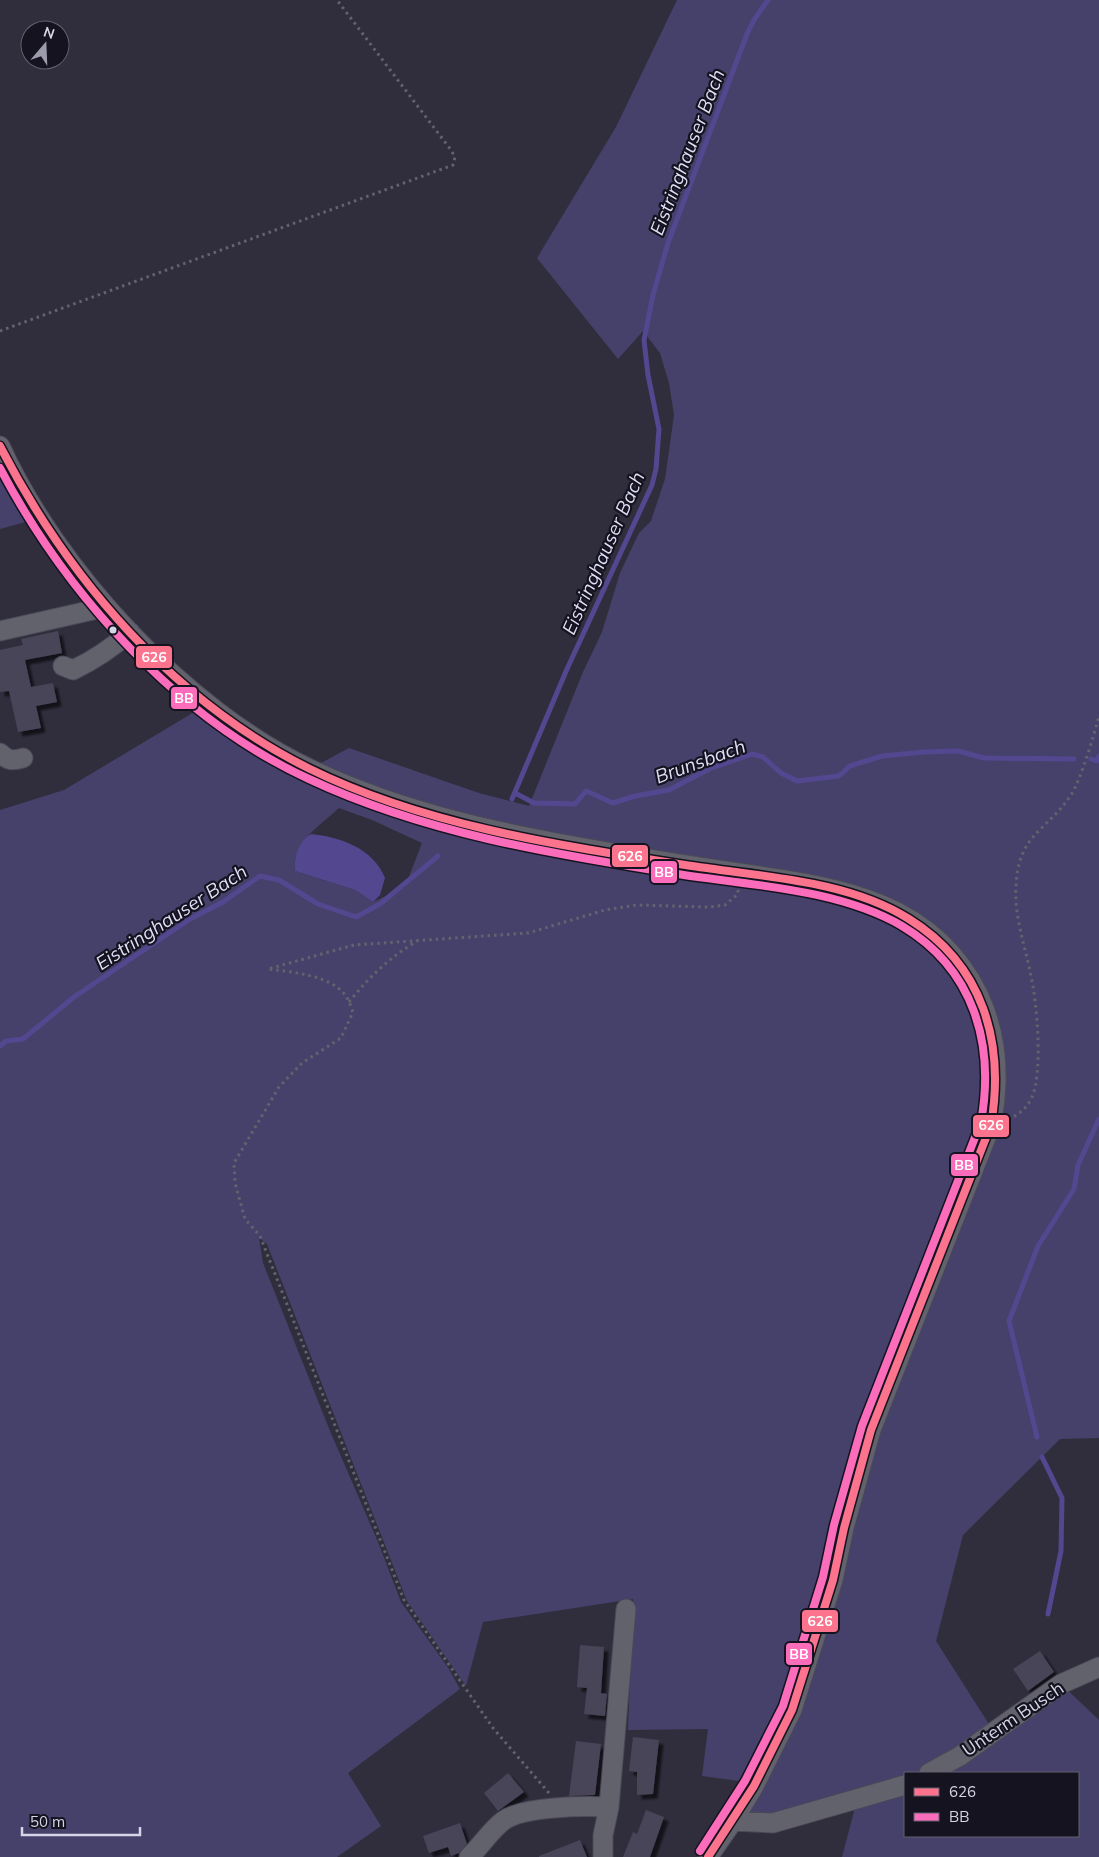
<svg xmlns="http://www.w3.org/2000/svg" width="1099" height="1857" font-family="Mulish,sans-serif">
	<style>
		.green { fill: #46416b; fill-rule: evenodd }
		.water { fill: #534790 }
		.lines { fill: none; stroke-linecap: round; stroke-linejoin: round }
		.stream { stroke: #534790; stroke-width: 5 }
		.building { fill: #484458; filter: url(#shadow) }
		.minor-casing { stroke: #4b4957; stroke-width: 21 }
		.path { stroke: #63636d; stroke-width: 3; stroke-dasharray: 2.5 4; stroke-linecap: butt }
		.minor { stroke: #62626d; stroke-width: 19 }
		.bus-1-casing { stroke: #14131f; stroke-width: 11 }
		.bus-2-casing { stroke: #14131f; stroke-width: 11 }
		.bus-1 { stroke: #fc738d; stroke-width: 8 }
		.bus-2 { stroke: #fb6dba; stroke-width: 8 }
		.bus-dot { fill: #d6d5e7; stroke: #14131f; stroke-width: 2 }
		.labels { text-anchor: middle; stroke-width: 4.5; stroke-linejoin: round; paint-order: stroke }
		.street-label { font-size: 18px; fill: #d6d5e7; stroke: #14131f }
		.water-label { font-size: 19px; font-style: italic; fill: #dfdef5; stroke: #14131f }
		.line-badge { stroke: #14131f; stroke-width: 2 }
		.badge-label { font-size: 14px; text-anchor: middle; font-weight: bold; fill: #fff }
	</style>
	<defs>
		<filter id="shadow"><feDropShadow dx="4.5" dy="4.5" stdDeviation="1" flood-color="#0009"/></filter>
	</defs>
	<rect width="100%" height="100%" fill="#302e3d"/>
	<path class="green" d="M677 0H1099V1438L1060 1439 963 1535 936 1641 992 1729 921 1773H905V1781L775 1818 740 1819 753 1799 795 1712 814 1659 866 1467 888 1402 948 1239 979 1164 1002 1127 991 1125 909 1329 894 1374H890L855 1466 839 1528 829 1579 789 1710 754 1783 702 1776 708 1729 628 1730 633 1599 483 1622 466 1686 407 1601 267 1244 259 1238 263 1263 330 1431 378 1542 401 1602 449 1669 460 1689 348 1773 381 1826 337 1857H0V810L64 790 206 705 259 741 310 769 349 748 479 793 529 806 583 672 602 632 620 573 639 533 651 521 665 479 674 415 669 383 660 353 643 331 618 359 537 258 616 127ZM339 808 372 820 422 843 405 887 373 902 355 890 295 871C292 842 319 827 339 808ZM854 887C894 902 929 921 957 953L954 957C921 924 893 907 848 892Z
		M0 459 36 519 0 529Z
		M1061 1684 1099 1720V1857H842L856 1804 905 1787V1836H1078V1773H935Z"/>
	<path class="water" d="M311 834C340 837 373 848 385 878L380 895 373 902 355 890 295 871C294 856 298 842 311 834Z"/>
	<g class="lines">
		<path class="stream" d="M1091 759 1097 761 1099 756
			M515 793 534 803 575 804 586 791 613 803 635 796 669 790 709 769 752 754 763 757 781 773 797 781 839 776 850 766 882 756 924 752 958 751 984 758 1074 759
			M512 799 567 669 652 485 656 469 659 429 648 375 644 340 653 295 668 243 747 34 754 20 768 0
			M0 1046 6 1041 23 1039 74 997 190 919 223 902 260 876 279 880 318 904 356 917 380 904 438 856
			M1037 1437 1009 1321 1038 1246 1074 1189 1078 1165 1099 1119
			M1042 1457 1062 1498 1061 1551 1048 1614"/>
	</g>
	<path class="building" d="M58 631 62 653 25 660 31 687 53 683 57 702 36 706 41 728 18 732 9 691 0 692V650L23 645 21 639Z
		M580 1645 604 1647 601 1693 607 1694 605 1716 584 1714 587 1688 577 1687Z
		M1040 1651 1054 1672 1028 1691 1013 1669Z
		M633 1737 659 1740 653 1794 637 1795V1772L629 1771Z
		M576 1741 601 1744 595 1795 569 1796Z
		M508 1773 524 1792 498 1811 484 1793Z
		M646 1810 664 1817 650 1857H623L633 1832 637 1834Z
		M460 1823 467 1844 459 1853 451 1856 448 1847 429 1853 423 1836Z
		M580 1840 587 1857H539V1856Z"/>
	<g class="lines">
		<defs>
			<path id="minor" d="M0 446C57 571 185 710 310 769 402 813 502 834 602 851 647 859 693 866 739 873 834 887 932 898 979 996 998 1037 1000 1081 991 1125L871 1430 844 1528 833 1580 792 1710 754 1786 733 1821 708 1857
				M0 631 106 607
				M63 666 73 670C94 660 112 648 130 632
				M0 753C8 761 13 761 23 758
				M929 1773 960 1756 1061 1684 1099 1667
				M609 1807 626 1609
				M733 1821 773 1823 905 1785
				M469 1857C481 1846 490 1831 503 1821 522 1806 585 1806 609 1807L603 1835V1857"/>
		</defs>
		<use href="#minor" class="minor-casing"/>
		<path class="path" d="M0 331 453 165 455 157 451 150 337 0
			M349 1002C369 977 391 956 419 940
			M1008 1119C1019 1115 1027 1108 1032 1097 1043 1072 1037 1002 1031 976 1025 945 1014 917 1016 886 1018 834 1047 831 1071 795 1081 779 1094 735 1099 716
			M549 1793 493 1728 404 1600 260 1236 245 1219 235 1183 234 1163 279 1087 302 1063 341 1038 353 1012C351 1008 350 1002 347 998 334 975 291 972 268 969L354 945 528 933 605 910 637 905 709 907 725 905 738 894V889"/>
		<use href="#minor" class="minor"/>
		<defs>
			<path id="bus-1" d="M0 446C69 580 173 701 310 769 428 827 564 846 692 866 763 877 847 880 909 919 983 965 1005 1042 991 1125L871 1430 844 1528 833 1580 792 1710 754 1786 708 1857"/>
			<path id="bus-2" d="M0 468C66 594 178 719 309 779 424 833 552 854 677 874 749 885 839 889 902 926 974 969 995 1044 981 1122L862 1426 834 1525 823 1577 783 1706 745 1781 700 1851"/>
		</defs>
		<use href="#bus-1" class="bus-1-casing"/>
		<use href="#bus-2" class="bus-2-casing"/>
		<use href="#bus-1" class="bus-1"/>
		<use href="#bus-2" class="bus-2"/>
	</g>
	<circle class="bus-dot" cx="113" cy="630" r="4.5"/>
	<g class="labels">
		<g class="street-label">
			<text transform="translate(1013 1719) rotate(-34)" y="6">Unterm Busch</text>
		</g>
		<g class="water-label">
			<text transform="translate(687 152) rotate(-69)" y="7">Eistringhauser Bach</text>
			<text transform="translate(603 553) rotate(-66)" y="7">Eistringhauser Bach</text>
			<text transform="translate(700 761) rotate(-20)" y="7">Brunsbach</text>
			<text transform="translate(171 917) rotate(-33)" y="7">Eistringhauser Bach</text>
		</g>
	</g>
	<g class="line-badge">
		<rect x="135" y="645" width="38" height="24" rx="5" fill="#fc738d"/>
		<rect x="170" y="686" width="28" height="24" rx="5" fill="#fb6dba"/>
		<rect x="611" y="844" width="38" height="24" rx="5" fill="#fc738d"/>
		<rect x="650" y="860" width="28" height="24" rx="5" fill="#fb6dba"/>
		<rect x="972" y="1114" width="38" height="24" rx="5" fill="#fc738d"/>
		<rect x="950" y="1153" width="29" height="24" rx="5" fill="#fb6dba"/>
		<rect x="801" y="1609" width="38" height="24" rx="5" fill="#fc738d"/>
		<rect x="785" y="1642" width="28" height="24" rx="5" fill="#fb6dba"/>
	</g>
	<g class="badge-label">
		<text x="154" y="662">626</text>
		<text x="184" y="703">BB</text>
		<text x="630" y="861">626</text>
		<text x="664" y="877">BB</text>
		<text x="991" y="1130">626</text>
		<text x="964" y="1170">BB</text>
		<text x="820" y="1626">626</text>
		<text x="799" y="1659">BB</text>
	</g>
	<rect x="904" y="1772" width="175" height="65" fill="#14131f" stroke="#62616f"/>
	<rect x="914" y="1788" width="25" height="8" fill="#fc738d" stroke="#62616f"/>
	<text x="949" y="1797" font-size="15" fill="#d6d5e7">626</text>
	<rect x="914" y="1813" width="25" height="8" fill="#fb6dba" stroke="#62616f"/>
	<text x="949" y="1822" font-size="15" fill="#d6d5e7">BB</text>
	<g transform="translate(45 45) rotate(19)"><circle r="24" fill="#14131f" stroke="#62616f"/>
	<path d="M0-4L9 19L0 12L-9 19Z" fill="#9c9bac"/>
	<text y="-8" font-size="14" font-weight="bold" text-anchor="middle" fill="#d6d5e7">N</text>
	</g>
	<path d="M22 1827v8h118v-8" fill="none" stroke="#d6d5e7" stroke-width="2.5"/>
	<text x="30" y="1827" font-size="15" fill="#d6d5e7" stroke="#14131f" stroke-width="4" paint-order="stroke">50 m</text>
</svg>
